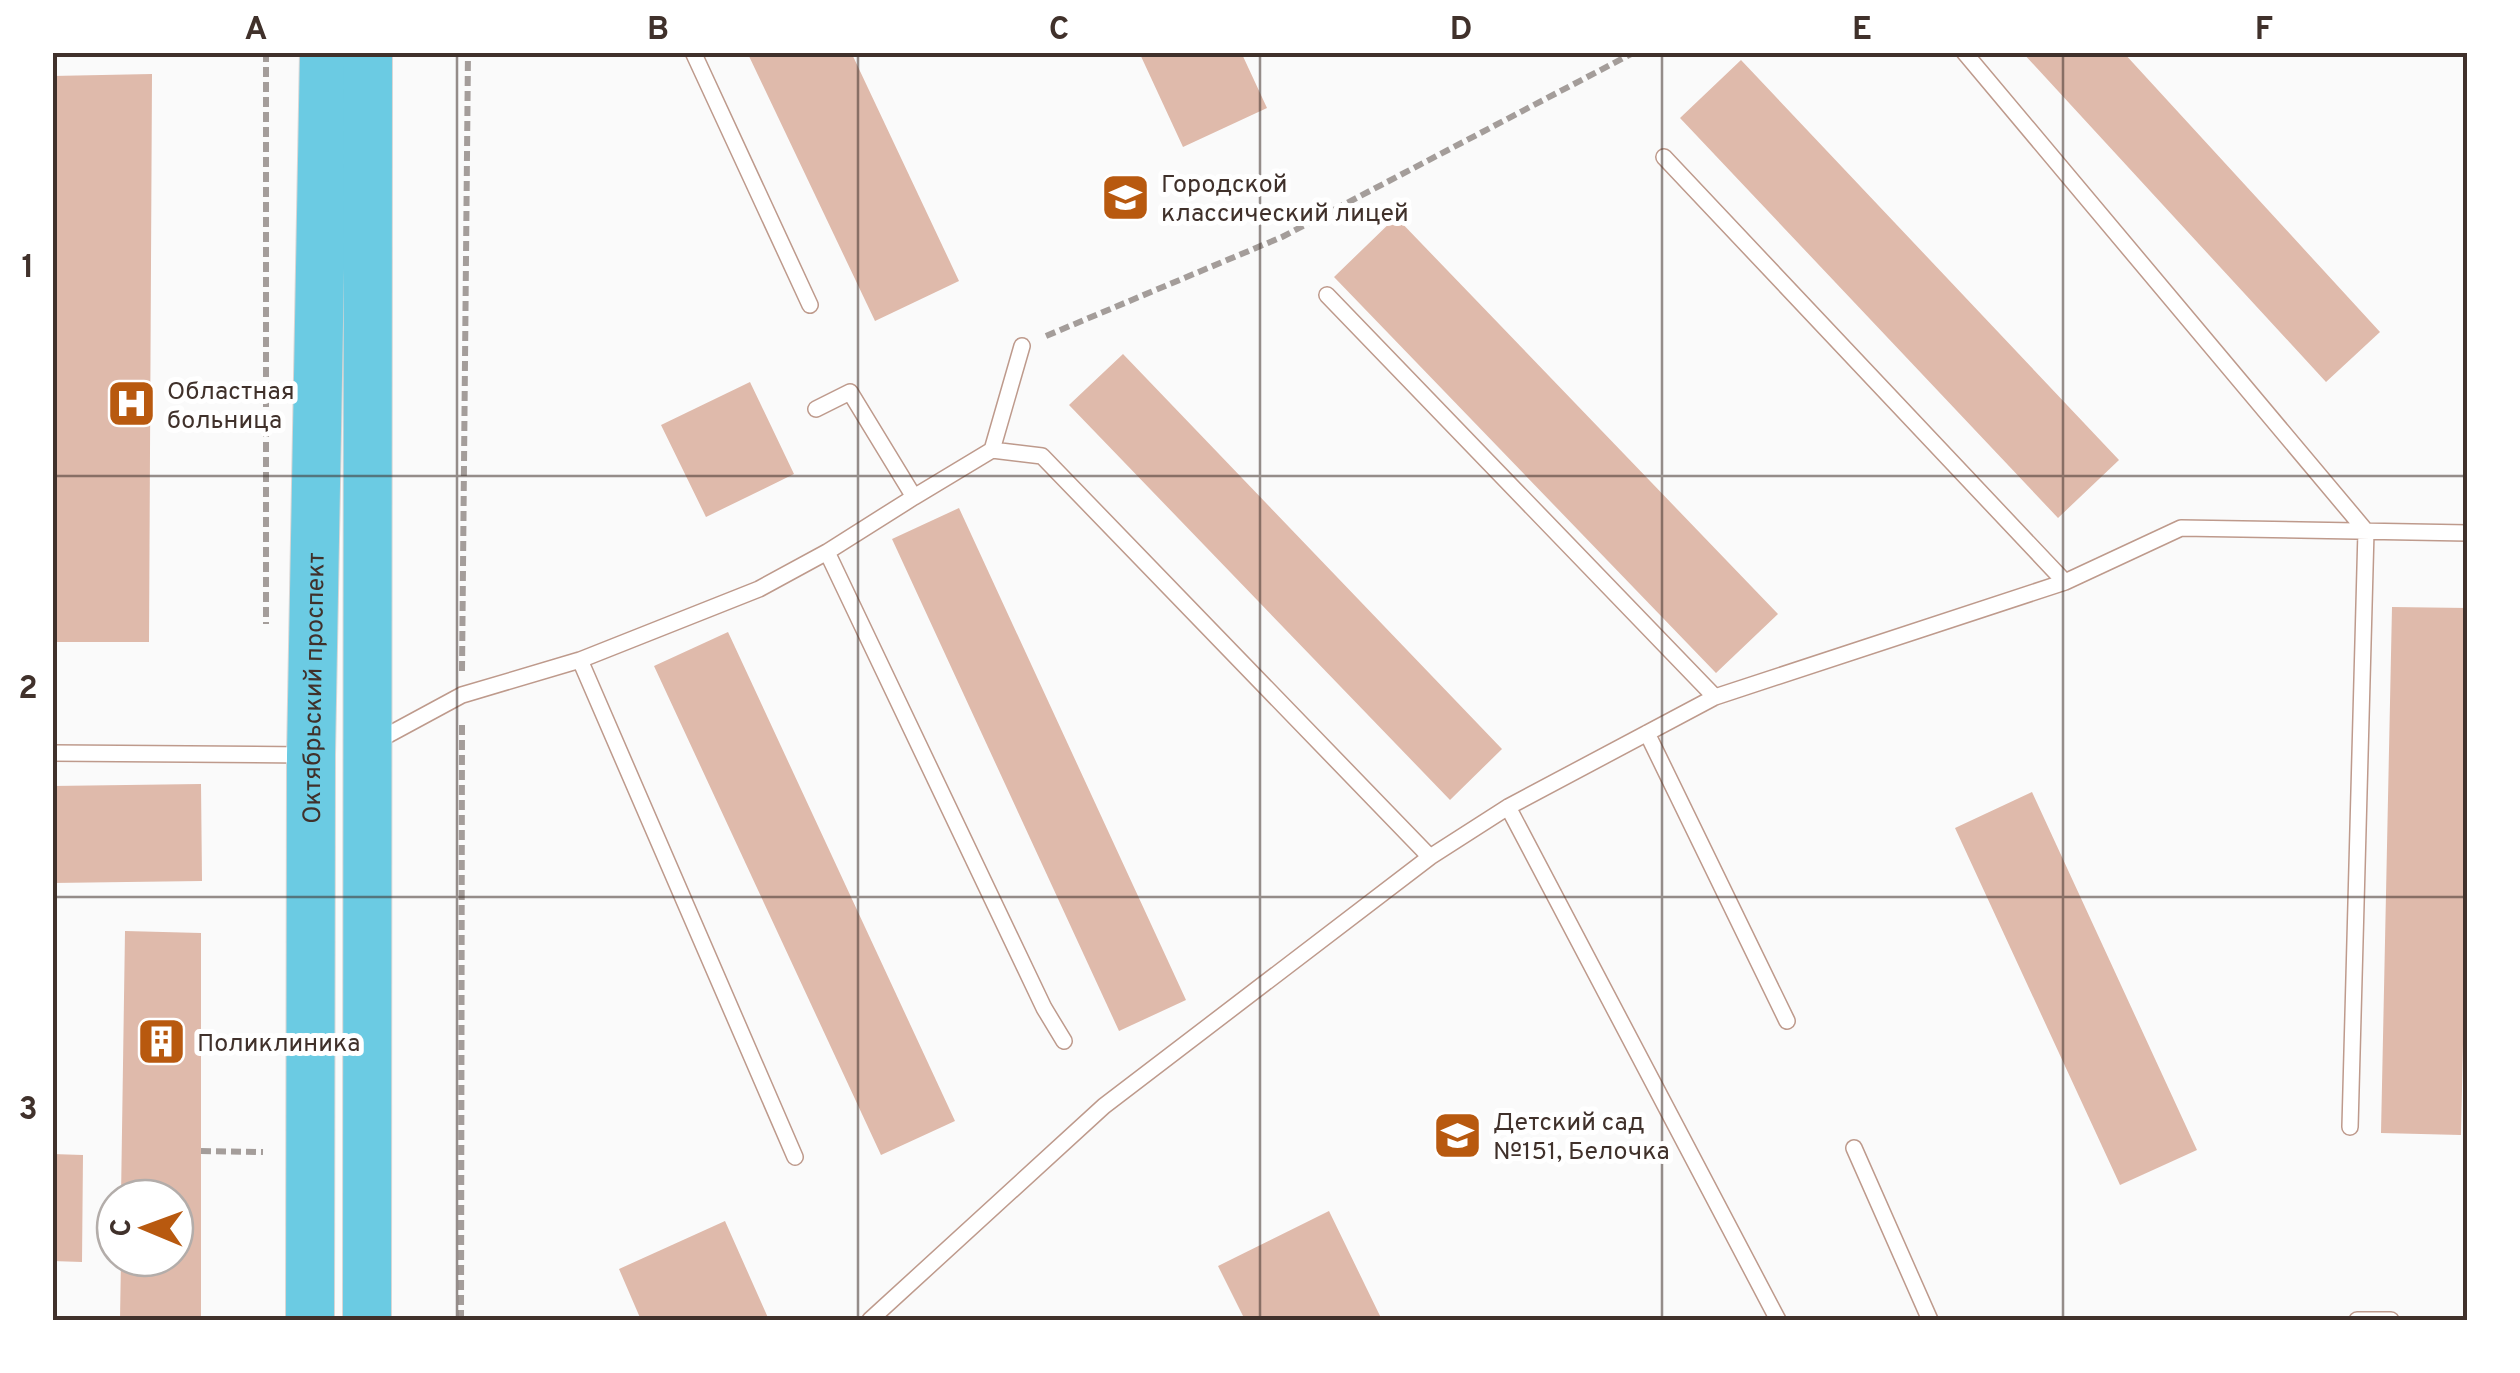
<svg xmlns="http://www.w3.org/2000/svg" width="2520" height="1373" font-family="Overpass,sans-serif">
	<style>
		.building { fill: #dfbaab }
		.lines { fill: none; stroke-linecap: round; stroke-linejoin: round }
		.service-casing { stroke: #be9a8c; stroke-width: 18 }
		.primary-casing { stroke: #d9d6d5; stroke-width: 50 }
		.path { stroke: #a49d9a; stroke-width: 6; stroke-dasharray: 10 5; stroke-linecap: butt }
		.service { stroke: #fff; stroke-width: 15 }
		.primary { stroke: #6bcbe3; stroke-width: 48 }
		.grid { fill: none; stroke: #40312b; stroke-width: 2.5; stroke-opacity: 0.55 }
		.labels { text-anchor: middle; stroke-width: 10; stroke-linejoin: round; paint-order: stroke }
		.poi-label { font-size: 25px; fill: #40312b; stroke: #fff; text-anchor: start }
		.street-label { font-size: 25px; fill: #40312b; stroke: #fff }
		.neatline { fill: none; stroke: #40312b; stroke-width: 4 }
		.grid-label { font-size: 32px; text-anchor: middle; font-weight: bold; fill: #40312b }
	</style>
	<rect width="100%" height="100%" fill="#fafafa"/>
	<path class="building" d="M747 52H851L959 281 875 321Z
		M1139 52H1241L1267 108 1183 147Z
		M2022 52H2123L2380 332 2326 382Z
		M1741 60 2119 460 2058 518 1680 118Z
		M152 74 149 642H52V76Z
		M1396 217 1778 614 1716 673 1334 277Z
		M1123 354 1502 749 1450 800 1069 405Z
		M750 382 794 474 706 517 661 425Z
		M959 508 1186 1000 1119 1031 892 539Z
		M2392 607 2468 608V815L2461 1135 2381 1133Z
		M728 632 955 1121 881 1155 654 666Z
		M201 784 202 881 52 883V786Z
		M2032 792 2197 1150 2120 1185 1955 828Z
		M125 931 201 933V1320H120L121 1258H175V1198H121Z
		M52 1154 83 1155 82 1262 52 1261Z
		M1329 1211 1382 1320H1245L1218 1266Z
		M725 1221 769 1320H641L619 1269Z"/>
	<g class="lines">
		<defs>
			<path id="service" d="M693 52 810 305
				M1964 52 2366 531 2350 1127
				M1664 157 2065 582
				M1327 295 1715 697
				M992 450 1042 456 1430 857
				M914 497 992 450 1022 346
				M827 552 1044 1008 1064 1041
				M580 660 795 1157
				M1647 733 1787 1021
				M375 742 462 695 580 660 759 589 827 552 914 497 850 392 816 409
				M52 753 307 755
				M1508 807 1778 1320
				M1854 1148 1930 1320
				M870 1320 1104 1106 1430 857 1508 807 1715 697 2065 582 2181 528 2468 533
				M2357 1320H2391"/>
			<g id="primary">
				<path id="s1" d="M310 1320 311 755 324 52"/>
				<path d="M367 1320 368 52"/>
			</g>
		</defs>
		<use href="#service" class="service-casing"/>
		<use href="#primary" class="primary-casing"/>
		<path class="path" d="M266 52V624
			M1046 336 1282 237 1635 52
			M462 671 468 52
			M201 1151 263 1152
			M461 1320 462 724"/>
		<use href="#service" class="service"/>
		<use href="#primary" class="primary"/>
	</g>
	<path class="grid" d="M457 52V1320M858 52V1320M1260 52V1320M1662 52V1320M2063 52V1320M52 476H2468M52 897H2468"/>
	<defs>
		<symbol id="school-square" viewBox="-11 -11 22 22"><rect x="-9" y="-9" width="18" height="18" rx="4" fill="#b8590f" stroke="#fff"/><path d="M0-5L7-2L0 1L-7-2ZM-4 1L0 2.5L4 1V4Q0 6-4 4Z" fill="#fff"/></symbol>
		<symbol id="hospital-square" viewBox="-11 -11 22 22"><rect x="-9" y="-9" width="18" height="18" rx="4" fill="#b8590f" stroke="#fff"/><path d="M-5-5h3v3.5h4V-5h3V5h-3V1.5h-4V5h-3Z" fill="#fff"/></symbol>
		<symbol id="building-square" viewBox="-11 -11 22 22"><rect x="-9" y="-9" width="18" height="18" rx="4" fill="#b8590f" stroke="#fff"/><path d="M-4-6H4V6H1V3H-1V6H-4ZM-2.5-4.3h1.7v1.8h-1.7ZM.8-4.3h1.7v1.8H.8ZM-2.5-1h1.7V.8h-1.7ZM.8-1h1.7V.8H.8Z" fill="#fff"/></symbol>
	</defs>
	<g fill-rule="evenodd">
		<use href="#school-square" x="1098" y="170" width="55" height="55"/>
		<use href="#hospital-square" x="104" y="376" width="55" height="55"/>
		<use href="#building-square" x="134" y="1014" width="55" height="55"/>
		<use href="#school-square" x="1430" y="1108" width="55" height="55"/>
	</g>
	<g class="labels">
		<g class="poi-label">
			<text x="1161" y="192">Городской<tspan x="1161" dy="29">классический лицей</tspan></text>
			<text x="167" y="399">Областная<tspan x="167" dy="29">больница</tspan></text>
			<text x="197" y="1051">Поликлиника</text>
			<text x="1493" y="1130">Детский сад<tspan x="1493" dy="29">№151, Белочка</tspan></text>
		</g>
		<g class="street-label">
			<text dy="9" stroke="none"><textPath href="#s1" startOffset="632">Октябрьский проспект</textPath></text>
		</g>
	</g>
	<rect width="2520" height="1373" fill="none" stroke="#ffffff" stroke-width="110"/>
	<g transform="translate(145 1228) rotate(271)"><circle r="48" fill="#ffffff" stroke="#b3adaa" stroke-width="2.5"/>
	<path d="M0-8L18 38L0 25L-18 38Z" fill="#b8590f"/>
	<text y="-15" font-size="28" font-weight="bold" text-anchor="middle" fill="#40312b">С</text>
	</g>
	<rect x="55" y="55" width="2410" height="1263" class="neatline"/>
	<g class="grid-label">
		<text x="256" y="39">A</text>
		<text x="658" y="39">B</text>
		<text x="1059" y="39">C</text>
		<text x="1461" y="39">D</text>
		<text x="1862" y="39">E</text>
		<text x="2264" y="39">F</text>
		<text x="28" y="277">1</text>
		<text x="28" y="698">2</text>
		<text x="28" y="1119">3</text>
	</g>
</svg>
